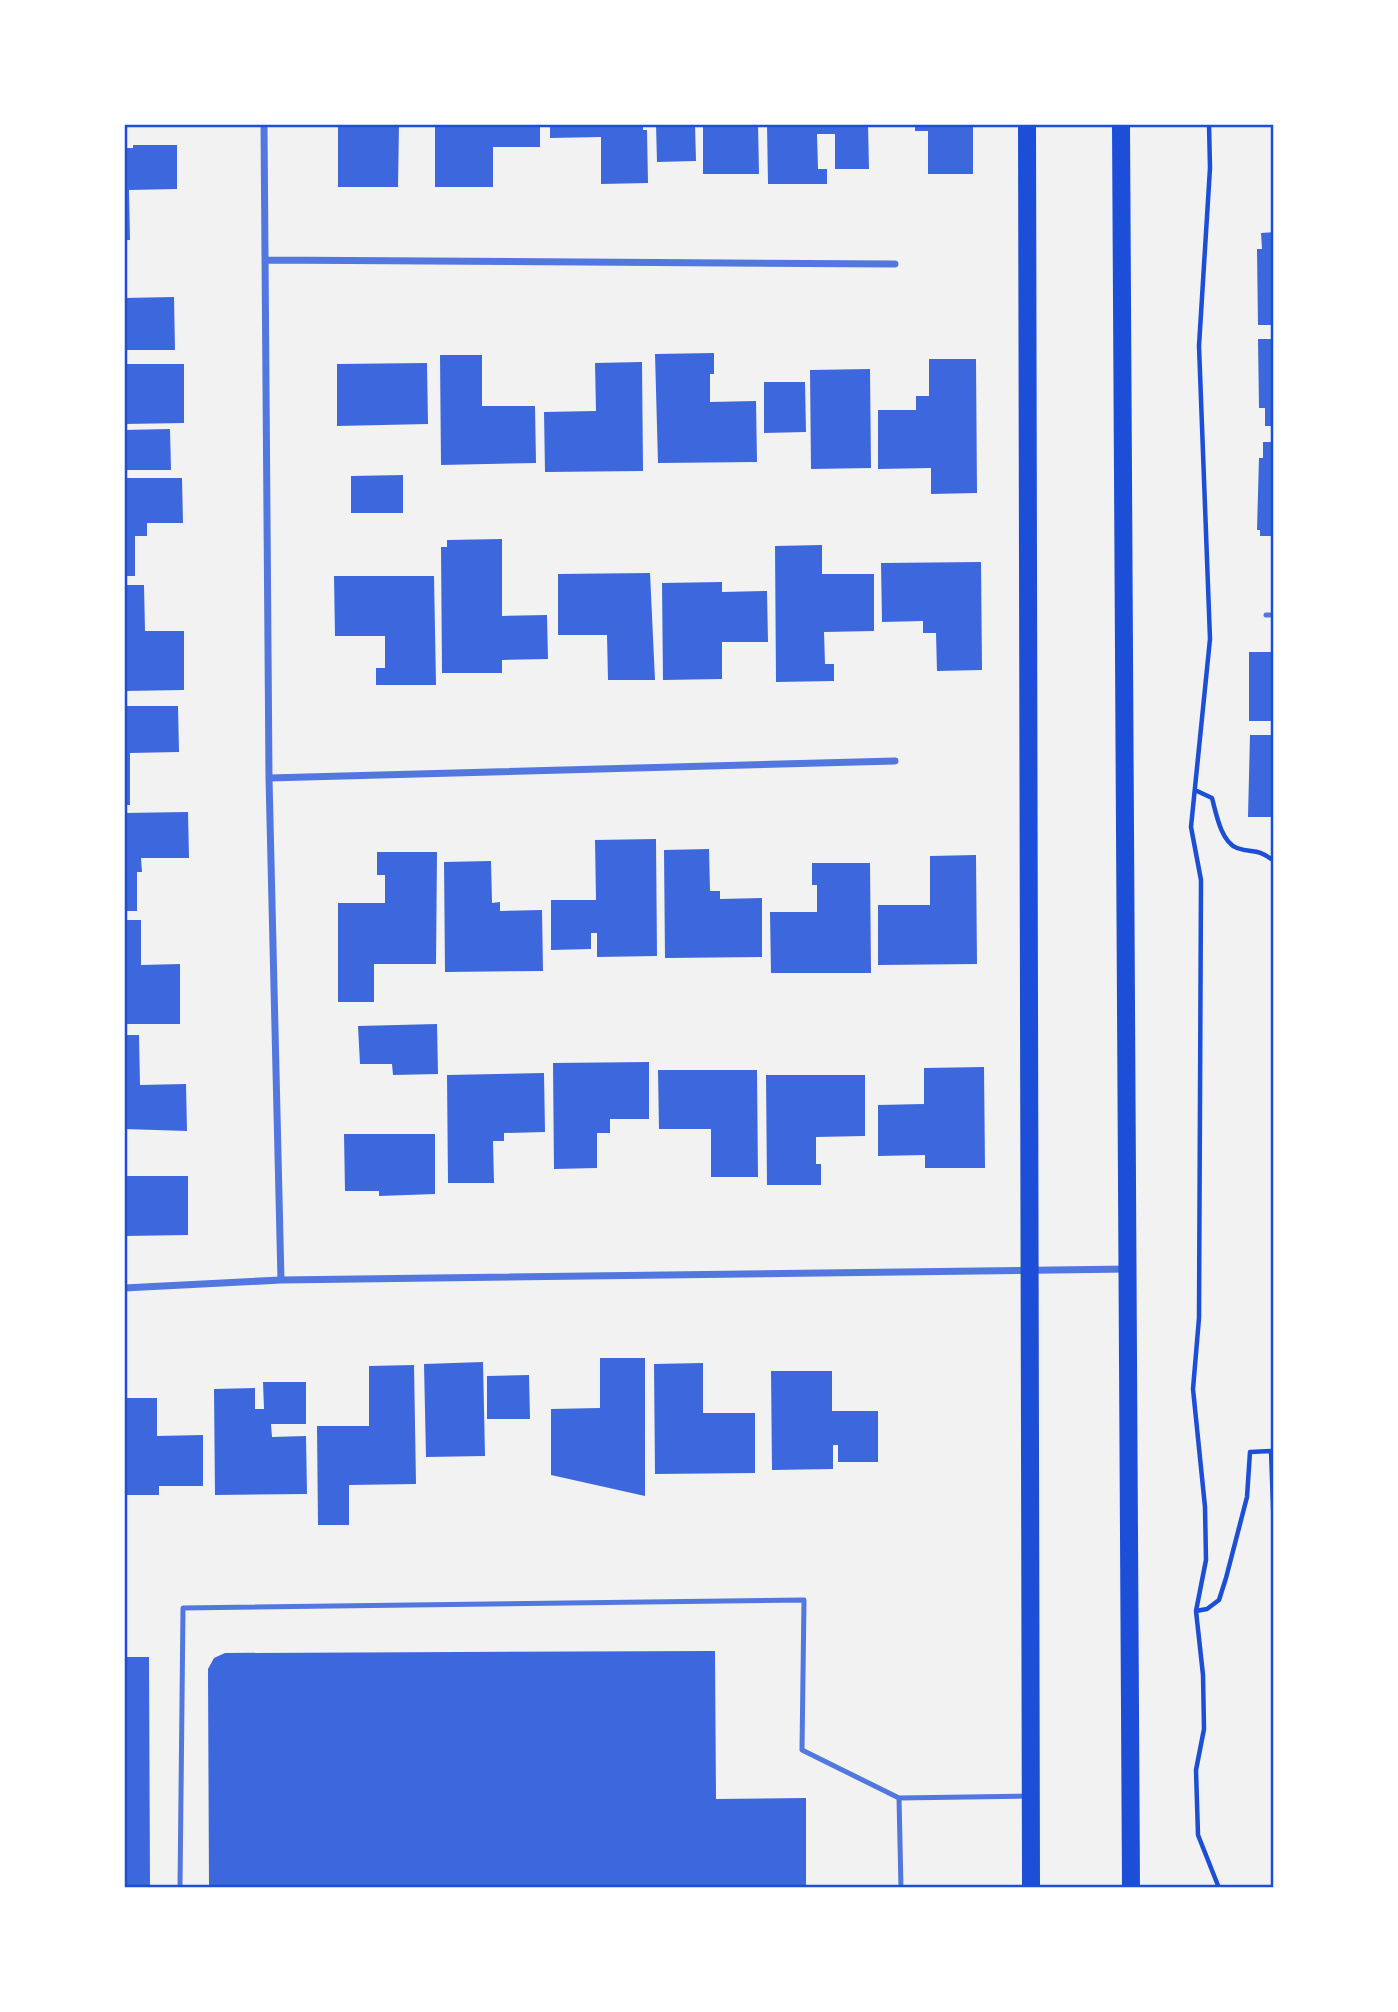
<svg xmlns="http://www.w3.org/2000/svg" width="1398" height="2012" font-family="'DM Sans',sans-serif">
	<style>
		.building { fill: #3d67dc }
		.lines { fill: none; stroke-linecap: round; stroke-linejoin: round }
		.path { stroke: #1d4ed8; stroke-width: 4.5 }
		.service { stroke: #5277de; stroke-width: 5 }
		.minor { stroke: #5277de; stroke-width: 7 }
		.primary { stroke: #1d4ed8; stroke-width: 18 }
		.neatline { fill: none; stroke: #1d4ed8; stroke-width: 2.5 }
	</style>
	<rect width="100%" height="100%" fill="#f2f2f2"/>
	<path class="building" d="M338 124H399L398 187H338Z
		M435 124H540V147H493V187H435Z
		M550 124H643V130H647L648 183 601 184V137L550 138Z
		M656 124H695L696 161 657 162Z
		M703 124H758L759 174H703Z
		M767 124H868L869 169H835V134H817L818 169H827V184H768Z
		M915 124H973V174H928V131H915Z
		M133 145H177V189L129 190 130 240H124V148H133Z
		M1274 232V325H1258L1257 249H1262L1261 233Z
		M174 297 175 350H124V298Z
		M1258 339H1274V426H1265V408H1259Z
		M714 353V374H710V402L756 401 757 462 658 463 655 354Z
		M440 355H482V406H535L536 463 441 465Z
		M929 359H976L977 493 931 494V468L878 469V410H916V396H929Z
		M642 362 643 471 545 472 544 412 596 411 595 363Z
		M427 363 428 424 337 426V364Z
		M124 364H184V423L124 424Z
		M870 369 871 468 811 469 810 370Z
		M764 382H805L806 432 764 433Z
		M170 429 171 470H124V430Z
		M1263 442H1274V536H1260V530H1257L1259 458H1263Z
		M403 475V513H351V476Z
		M124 478H182L183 523H147V536H135V576H124Z
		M502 539V616L547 615 548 659 502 660V673H442L441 547H447V540Z
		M822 545V574H874V631L824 632 825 664H834V681L776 682 775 546Z
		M981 562 982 670 937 671 936 633H923V621L882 622 881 563Z
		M650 573 655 680H608L607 635H558V574Z
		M334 576H434L436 685H376V668H385V636H335Z
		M722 582V592L767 591 768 642H722V679L663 680 662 583Z
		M124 585H144L145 631H184V690L124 691Z
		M1249 652H1274V721H1249Z
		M124 706H178L179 752 130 753V805H124Z
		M1250 735H1274V817H1248Z
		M188 812 189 858H141L142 872H137V911H124V813Z
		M656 839 657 956 597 957V933H591V949L551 950V900H596L595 840Z
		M709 849 710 891H720V899L762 898V957L665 958 664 850Z
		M377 852H437L436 964H374V1002H338V903H385V875H377Z
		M976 855 977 964 878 965V905H930V856Z
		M491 861 492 903 500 902V911L542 910 543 971 445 972 444 862Z
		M812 863H870L871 973H771L770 912H817V885H812Z
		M124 920H141V965L180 964V1024H124Z
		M437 1024 438 1074 393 1075 392 1064H360L358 1026Z
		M124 1035H139L140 1085 186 1084 187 1131 124 1129Z
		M649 1062V1119H610V1133H597V1168L554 1169 553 1063Z
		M984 1067 985 1168H925V1155L878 1156V1105L924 1104V1068Z
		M658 1070H757L758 1177H711V1129H659Z
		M544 1073 545 1132 504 1133V1141H493L494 1183H448L447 1075Z
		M766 1075H865V1136L816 1137V1164H821V1185H767Z
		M344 1134H435V1194L379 1196V1191H345Z
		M124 1176H188V1235L124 1236Z
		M600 1358H645V1496L551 1475V1409L600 1408Z
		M483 1362 485 1456 426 1457 424 1364Z
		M703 1363V1413H755V1473L655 1474 654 1364Z
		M414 1365 416 1484 349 1485V1525H318L317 1426H369V1366Z
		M771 1371H832V1411H878V1462H838V1445H833V1469L772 1470Z
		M529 1375 530 1419H487V1376Z
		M263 1382H306V1424H271L272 1437 306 1436 307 1494 215 1495 214 1389 255 1388V1409H264Z
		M124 1398H157V1436L203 1435V1486H159V1495H124Z
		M715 1651 716 1799 806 1798V1888H209L208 1669 214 1658 225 1653Z
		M124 1657H149L150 1888H124Z"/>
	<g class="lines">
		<path class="path" d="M1209 124 1210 168 1199 346 1210 639 1191 827 1201 880 1199 1318 1193 1389 1205 1507 1206 1560 1196 1611 1203 1675 1204 1729 1196 1770 1198 1835 1219 1888
			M1197 791 1212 798C1216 813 1221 842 1237 848 1254 854 1255 847 1274 861
			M1196 1611 1207 1609 1219 1600 1226 1578 1247 1497 1250 1452 1271 1451 1274 1533"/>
		<path class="service" d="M1266 615H1274
			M180 1888 183 1608 804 1600 802 1750 899 1798
			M901 1888 899 1798 1028 1796"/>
		<path class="minor" d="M264 124 269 778 281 1280
			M266 260 895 264
			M269 778 895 761
			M124 1288 281 1280 1128 1269"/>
		<path class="primary" d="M1027 124 1031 1888
			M1121 124 1131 1888"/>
	</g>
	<rect width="1398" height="2012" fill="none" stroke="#ffffff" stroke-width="252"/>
	<rect x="126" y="126" width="1146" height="1760" class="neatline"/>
</svg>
